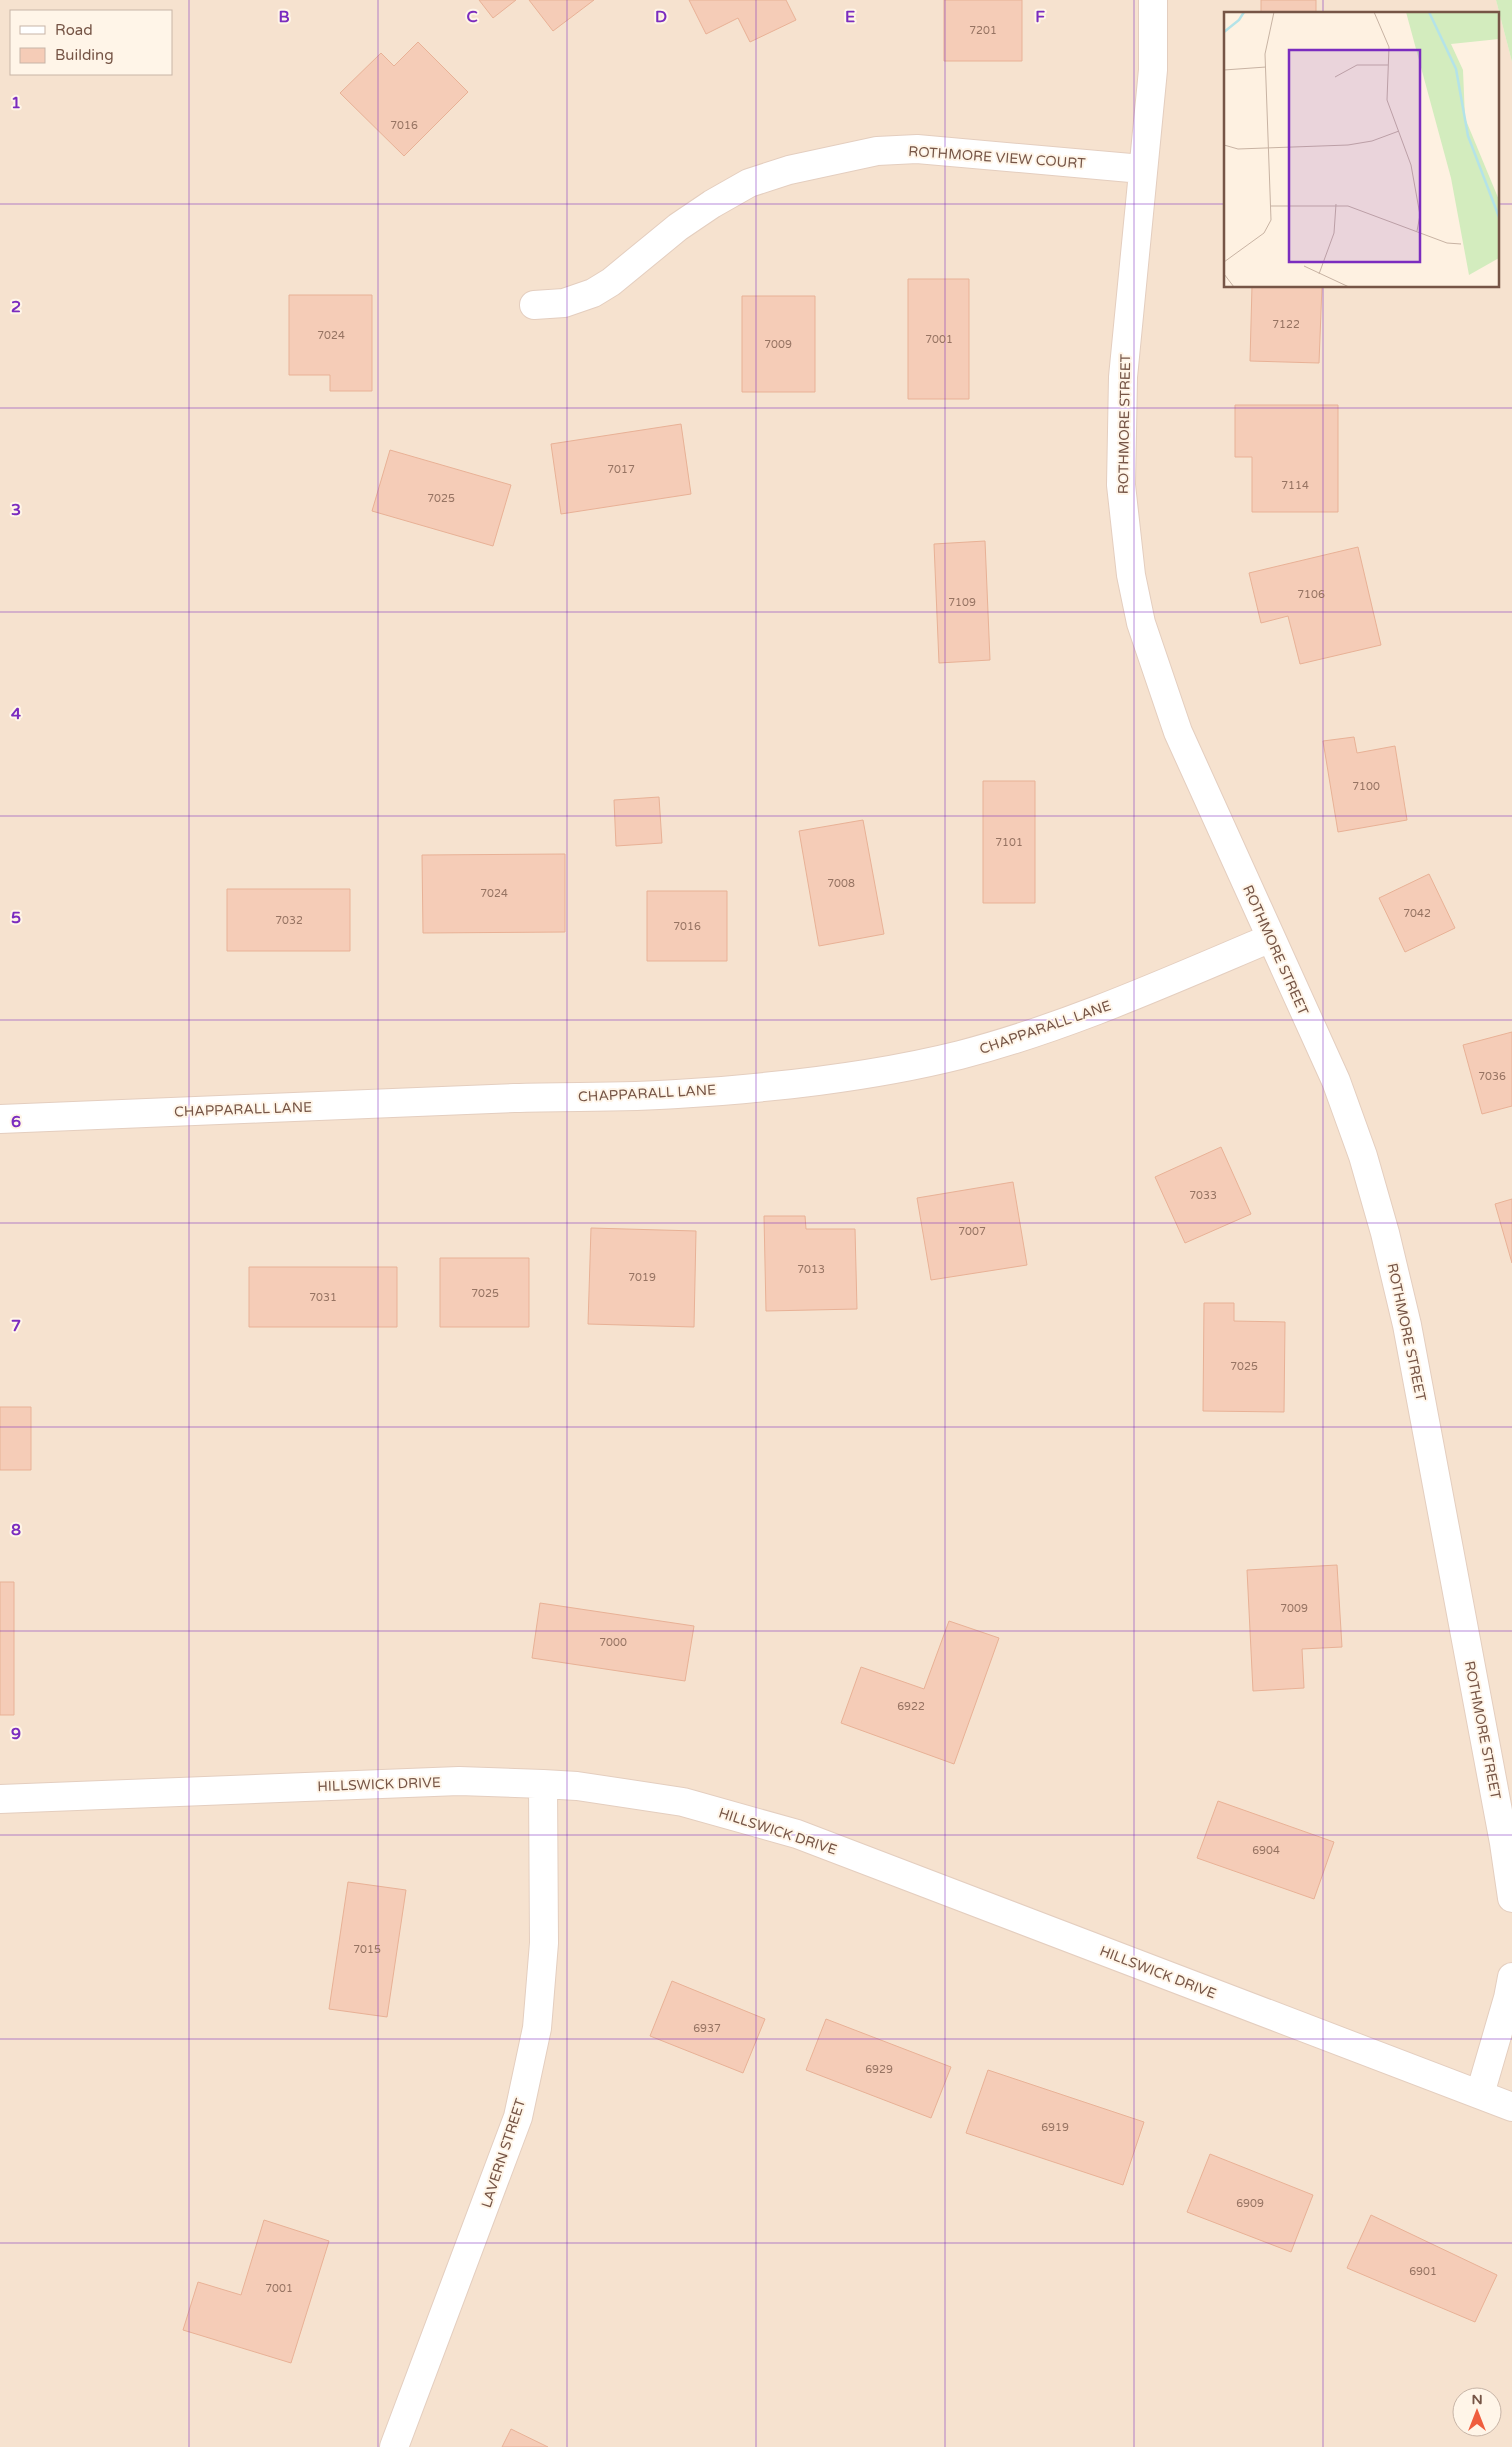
<svg xmlns="http://www.w3.org/2000/svg" width="1512" height="2447" font-family="'Varela Round',sans-serif">
	<style>
		.residential { fill: #f6e2cf; fill-rule: evenodd }
		.green { fill: #d3ecbe }
		.building { fill: #f5ccb7; stroke: #e8b196 }
		.lines { fill: none; stroke-linecap: round; stroke-linejoin: round }
		.minor-casing { stroke: #e4cebf; stroke-width: 30 }
		.minor { stroke: #fff; stroke-width: 28 }
		.grid { fill: none; stroke: #7b2cbf; stroke-width: 1; stroke-opacity: 0.55 }
		.labels { text-anchor: middle; stroke-width: 4; stroke-linejoin: round; paint-order: stroke }
		.number-label { font-size: 11px; fill: #967362 }
		.street-label { font-size: 14px; fill: #765546; stroke: #fff5e8 }
		.inset-river { fill: none; stroke: #b4e3e8; stroke-width: 2.5 }
		.inset-road { fill: none; stroke: #c8b3a3; stroke-width: 1 }
		.view { fill: #7b2cbf; fill-opacity: 0.15; stroke: #7b2cbf; stroke-width: 2.5 }
		.inset-edge { fill: none; stroke: #765546; stroke-width: 2.5 }
		.grid-label { font-size: 16px; text-anchor: middle; font-weight: bold; fill: #7b2cbf; stroke: #fff5e8; stroke-width: 4; stroke-linejoin: round; paint-order: stroke }
	</style>
	<rect width="100%" height="100%" fill="#fef1e1"/>
	<path class="residential" d="M0 0H1496L1512 62V2447H0ZM11 11H171V74H11ZM1226 14H1498V286H1226ZM1462 2397H1492V2427H1462Z"/>
	<path class="green" d="M1496 0H1512V62Z"/>
	<path class="building" d="M479 0H516L493 18Z
		M529 0H594L553 31Z
		M689 0H786L796 20 750 42 738 18 706 34Z
		M944 0H1022V61H944Z
		M1261 0H1316V14H1261Z
		M418 42 468 92 404 156 340 93 381 53 394 66Z
		M908 279H969V399H908Z
		M1252 286H1322L1319 363 1250 361Z
		M289 295H372V391H330V375H289Z
		M742 296H815V392H742Z
		M1235 405H1338V512H1252V457H1235Z
		M681 424 691 494 561 514 551 444Z
		M390 450 511 485 493 546 372 511Z
		M985 541 990 660 939 663 934 544Z
		M1358 547 1381 645 1300 664 1288 616 1261 623 1249 573Z
		M1354 737 1357 753 1395 746 1407 820 1338 832 1323 741Z
		M983 781H1035V903H983Z
		M659 797 662 843 616 846 614 800Z
		M863 820 884 934 819 946 799 831Z
		M565 854V932L423 933 422 855Z
		M1429 874 1455 928 1405 952 1379 898Z
		M227 889H350V951H227Z
		M647 891H727V961H647Z
		M1512 1032V1106L1482 1114 1463 1045Z
		M1221 1147 1251 1214 1185 1243 1155 1177Z
		M1013 1182 1027 1265 931 1280 917 1198Z
		M1512 1199V1263L1495 1204Z
		M764 1216H805L806 1229H855L857 1309 766 1311Z
		M591 1228 696 1231 694 1327 588 1324Z
		M440 1258H529V1327H440Z
		M249 1267H397V1327H249Z
		M1204 1303H1234V1321L1285 1322 1284 1412 1203 1411Z
		M0 1407H31V1470H0Z
		M1337 1565 1342 1647 1302 1649 1304 1688 1253 1691 1247 1570Z
		M0 1582H14V1715H0Z
		M540 1603 694 1626 685 1681 532 1658Z
		M949 1621 999 1638 954 1764 841 1723 861 1667 924 1689Z
		M1218 1801 1334 1842 1314 1899 1197 1858Z
		M348 1882 406 1890 387 2017 329 2009Z
		M672 1981 765 2019 743 2073 650 2036Z
		M826 2019 951 2067 931 2118 806 2070Z
		M988 2070 1144 2122 1123 2185 966 2133Z
		M1210 2154 1313 2195 1291 2252 1187 2212Z
		M1371 2215 1497 2275 1475 2322 1347 2268Z
		M264 2220 329 2241 291 2363 183 2330 198 2282 241 2295Z
		M511 2429 548 2447H502Z"/>
	<g class="lines">
		<defs>
			<path id="minor" d="M1153 0V70L1123 377 1121 485 1131 575 1141 623 1178 732 1336 1081 1363 1156 1385 1233 1407 1325 1504 1843 1512 1898
				M534 305 564 303 593 293 611 282 678 227 712 204 749 183 789 170 877 151 917 149 1142 169
				M0 1119C171 1112 343 1105 514 1098 568 1096 623 1098 677 1094 771 1088 868 1078 960 1055 1068 1027 1169 981 1271 938
				M0 1799 459 1781 543 1784 577 1786 683 1802 797 1834 1512 2107
				M1480 2094 1508 1998 1512 1977
				M394 2447 518 2117 537 2028 544 1943 543 1784"/>
		</defs>
		<use href="#minor" class="minor-casing"/>
		<use href="#minor" class="minor"/>
	</g>
	<path class="grid" d="M189 0V2447M378 0V2447M567 0V2447M756 0V2447M945 0V2447M1134 0V2447M1323 0V14M0 204H1226M1498 204H1512M1323 286V2447M0 408H1512M0 612H1512M0 816H1512M0 1020H1512M0 1223H1512M0 1427H1512M0 1631H1512M0 1835H1512M0 2039H1512M0 2243H1512"/>
	<g class="labels">
		<g class="number-label">
			<text x="983" y="34">7201</text>
			<text x="404" y="129">7016</text>
			<text x="1286" y="328">7122</text>
			<text x="331" y="339">7024</text>
			<text x="939" y="343">7001</text>
			<text x="778" y="348">7009</text>
			<text x="621" y="473">7017</text>
			<text x="1295" y="489">7114</text>
			<text x="441" y="502">7025</text>
			<text x="1311" y="598">7106</text>
			<text x="962" y="606">7109</text>
			<text x="1366" y="790">7100</text>
			<text x="1009" y="846">7101</text>
			<text x="841" y="887">7008</text>
			<text x="494" y="897">7024</text>
			<text x="1417" y="917">7042</text>
			<text x="289" y="924">7032</text>
			<text x="687" y="930">7016</text>
			<text x="1492" y="1080">7036</text>
			<text x="1203" y="1199">7033</text>
			<text x="972" y="1235">7007</text>
			<text x="811" y="1273">7013</text>
			<text x="642" y="1281">7019</text>
			<text x="485" y="1297">7025</text>
			<text x="323" y="1301">7031</text>
			<text x="1244" y="1370">7025</text>
			<text x="1294" y="1612">7009</text>
			<text x="613" y="1646">7000</text>
			<text x="911" y="1710">6922</text>
			<text x="1266" y="1854">6904</text>
			<text x="367" y="1953">7015</text>
			<text x="707" y="2032">6937</text>
			<text x="879" y="2073">6929</text>
			<text x="1055" y="2131">6919</text>
			<text x="1250" y="2207">6909</text>
			<text x="1423" y="2275">6901</text>
			<text x="279" y="2292">7001</text>
		</g>
		<g class="street-label">
			<text transform="translate(997 157) rotate(4)" y="5">ROTHMORE VIEW COURT</text>
			<text transform="translate(1124 424) rotate(-89)" y="5">ROTHMORE STREET</text>
			<text transform="translate(1276 950) rotate(66)" y="5">ROTHMORE STREET</text>
			<text transform="translate(1045 1027) rotate(-19)" y="5">CHAPPARALL LANE</text>
			<text transform="translate(647 1093) rotate(-3)" y="5">CHAPPARALL LANE</text>
			<text transform="translate(243 1109) rotate(-2)" y="5">CHAPPARALL LANE</text>
			<text transform="translate(1407 1332) rotate(78)" y="5">ROTHMORE STREET</text>
			<text transform="translate(1483 1730) rotate(79)" y="5">ROTHMORE STREET</text>
			<text transform="translate(379 1784) rotate(-2)" y="5">HILLSWICK DRIVE</text>
			<text transform="translate(778 1831) rotate(18)" y="5">HILLSWICK DRIVE</text>
			<text transform="translate(1158 1972) rotate(21)" y="5">HILLSWICK DRIVE</text>
			<text transform="translate(503 2153) rotate(-72)" y="5">LAVERN STREET</text>
		</g>
	</g>
	<g transform="translate(1224 12)">
		<rect width="275" height="275" fill="#fef1e1"/>
		<path d="M182 0H275V27L227 32 239 58 241 106 275 188V246L245 263 227 166Z" fill="#d3ecbe"/>
		<path class="inset-river" d="M205 0 232 57 244 124 275 205M0 20 15 8 20 0"/>
		<path class="inset-road" d="M150 0 165 35 163 88 187 153 196 203 193 219M0 58 42 55M111 65 133 53H164M0 133 14 137 124 133 148 129 175 119M47 194H124L223 231 237 232M0 250 40 221 47 208 41 42 50 0M80 254 125 275M0 262 10 275M95 262 110 221 112 192"/>
		<path class="view" d="M65 38H196V250H65Z"/>
		<rect width="275" height="275" class="inset-edge"/>
	</g>
	<g class="grid-label">
		<text x="284" y="22">B</text>
		<text x="472" y="22">C</text>
		<text x="661" y="22">D</text>
		<text x="850" y="22">E</text>
		<text x="1040" y="22">F</text>
		<text x="16" y="108">1</text>
		<text x="16" y="312">2</text>
		<text x="16" y="515">3</text>
		<text x="16" y="719">4</text>
		<text x="16" y="923">5</text>
		<text x="16" y="1127">6</text>
		<text x="16" y="1331">7</text>
		<text x="16" y="1535">8</text>
		<text x="16" y="1739">9</text>
	</g>
	<rect x="10" y="10" width="162" height="65" fill="#fff5e8" stroke="#c8b5a7"/>
	<rect x="20" y="26" width="25" height="8" fill="#ffffff" stroke="#c8b5a7"/>
	<text x="55" y="35" font-size="15" fill="#765546">Road</text>
	<rect x="20" y="48" width="25" height="15" fill="#f5ccb7" stroke="#c8b5a7"/>
	<text x="55" y="60" font-size="15" fill="#765546">Building</text>
	<g transform="translate(1477 2412)"><circle r="24" fill="#fff5e8" stroke="#c8b5a7"/>
	<path d="M0-4L9 19L0 12L-9 19Z" fill="#ef5d3e"/>
	<text y="-8" font-size="14" font-weight="bold" text-anchor="middle" fill="#765546">N</text>
	</g>
</svg>
